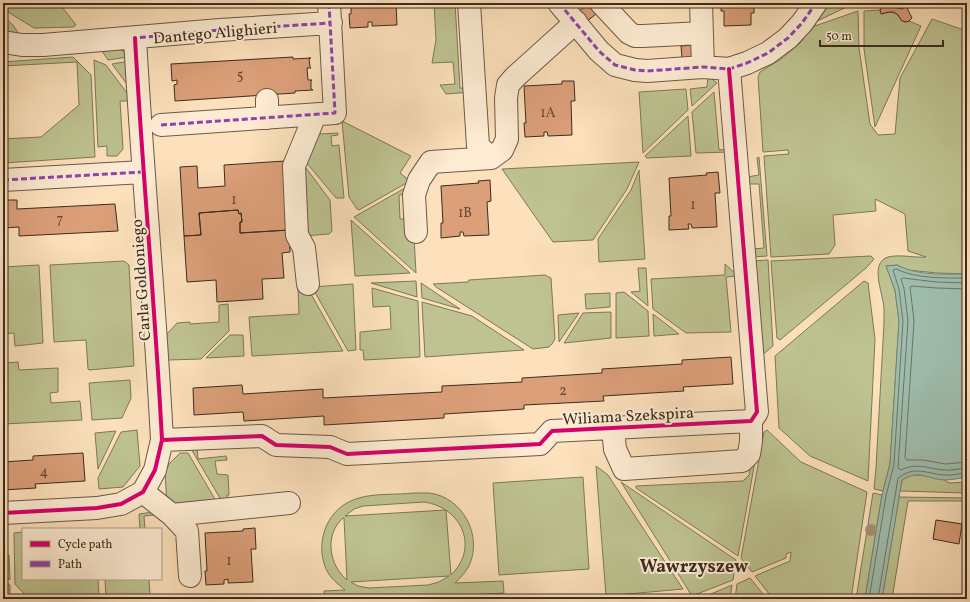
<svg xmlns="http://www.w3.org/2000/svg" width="970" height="602" font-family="Vollkorn,serif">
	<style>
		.green { fill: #bec391; stroke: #7d7858; fill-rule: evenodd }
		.water { fill: #9fbeae; stroke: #778475 }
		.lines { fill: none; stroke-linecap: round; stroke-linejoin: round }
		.shore { stroke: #6e7566; stroke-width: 1 }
		.building { fill: #db9f79; stroke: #3c2c1f }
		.minor-casing { stroke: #6c5946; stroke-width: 24 }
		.minor { stroke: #fdecd3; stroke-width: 22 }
		.quiet { stroke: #8e44ad; stroke-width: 3; stroke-dasharray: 6 3; stroke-linecap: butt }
		.cycleway-casing { stroke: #fdecd3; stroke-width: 6 }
		.cycleway { stroke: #d6006c; stroke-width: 4 }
		.tree { fill: #a49276 }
		.labels { text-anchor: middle; stroke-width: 4; stroke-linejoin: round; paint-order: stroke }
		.number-label { font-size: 14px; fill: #644936 }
		.street-label { font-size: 16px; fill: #3c2c1f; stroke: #fdecd3 }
		.quarter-label { font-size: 18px; font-weight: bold; fill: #3c2c1f; stroke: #fdecd3 }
	</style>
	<rect width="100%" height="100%" fill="#fce1bc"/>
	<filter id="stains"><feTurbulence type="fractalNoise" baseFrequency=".005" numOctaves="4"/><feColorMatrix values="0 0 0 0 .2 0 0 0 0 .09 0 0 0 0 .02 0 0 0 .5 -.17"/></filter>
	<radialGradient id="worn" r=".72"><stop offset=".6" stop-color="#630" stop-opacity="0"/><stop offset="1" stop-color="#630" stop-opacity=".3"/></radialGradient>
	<path class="green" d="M3 3H59L76 25 73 27 34 28 3 9Z
		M434 3H455L460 88H471L472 92 446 94 440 85 455 84 453 62 432 63 436 40Z
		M823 3H855L811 24Z
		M880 10 882 14C903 7 897 26 909 21L921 26 875 127 864 49V11Z
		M858 11 859 48 870 124 878 135 895 134 900 78 932 19 967 31V274L937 273 907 270 897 265 886 266 895 290 899 321 890 464 883 491 874 489 876 468 884 323C884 318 884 313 884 308 883 293 869 263 888 257 900 254 914 258 926 257L908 251 905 214 875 199 876 211 833 215 835 245 829 254 771 257 764 156 789 154 788 150 763 152 758 77 760 72 781 59 800 43 812 27Z
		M3 16 13 25 22 39 3 34Z
		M100 48C110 49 123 46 128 57L108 60Z
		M73 57 91 75 95 157 3 163V139L41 137 79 105 77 62 3 66V62Z
		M94 60 106 65 133 101H120L123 149 117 156H107V146L98 147Z
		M130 61 132 91 112 64Z
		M708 76 717 83 692 106 690 89 707 87Z
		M686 89 688 110 643 153 639 92Z
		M714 92 719 150 730 149V152L696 153 692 112Z
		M688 116 691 156 647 158 645 156Z
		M319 121 320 134 338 133V135L331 136 332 146 339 145 344 198H336L305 161Z
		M342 121 411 156 400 173 410 181 359 210 357 209 349 197Z
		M759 157 767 256 752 257V249L764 248 759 184H747V177L759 175 757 158Z
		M639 162 627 189 593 240 553 242 502 169Z
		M303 164 330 200 332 231 329 234 304 236Z
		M639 170 645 259 599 262 598 239 631 190Z
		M405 188 412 194 399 195 400 219H413L416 273 354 217Z
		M351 220 410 273 355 276Z
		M871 256 874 259 866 268 780 340 777 338 771 261Z
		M768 260 773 346 760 357 753 261Z
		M124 261 129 265 134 366 89 370 88 369 86 340 54 342 50 265Z
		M725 264 738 276 726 277 731 332 686 333 653 309 651 279 725 275Z
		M39 265 43 343 15 346 14 333 3 334V267Z
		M638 268H646L648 306 631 292 640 291Z
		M545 275 551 278 555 339 552 344 549 347 533 349 436 287 433 284 468 282 469 280Z
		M416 281 417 297 371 283Z
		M864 281 868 283 875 339 868 481 810 456 779 428 775 356Z
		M421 283 460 309 422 298Z
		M353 284 356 350 348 351 312 287Z
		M307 287 343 351 252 356 249 317 299 314 298 288Z
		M372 288 418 301 420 357 364 360 363 350H360V332L391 329 390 306 373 307Z
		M624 292 648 311 649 336 616 338V293Z
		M610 293V307L586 309 585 294Z
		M422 302 472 316 524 350 425 357Z
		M228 304 229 331 201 359 168 360 166 335 177 323 190 322V324L219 322V305Z
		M611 312V338L564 343 583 313Z
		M579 313 559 342 558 315Z
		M653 314 679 334 654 336Z
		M230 335H243L244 356 206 358Z
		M18 362 19 370 58 368V392L50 393 51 403 80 401 82 420 3 424V363Z
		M130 380 131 398 122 418 92 420 89 383Z
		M758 428H761L738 556 636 488V486L743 481 749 475Z
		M137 430 140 466 123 487 99 489 98 478 121 432Z
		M767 430 801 462 867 492 851 599H773L755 576 790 561 791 552 786 554V558L752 572 741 558 764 432Z
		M116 431 98 469 95 433Z
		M190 447H197L198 459 226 456 227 460 215 461 217 474 228 475 229 495H227L228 500 224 505Z
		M180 453H188L216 501 167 508 165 471 170 463Z
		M596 466 608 475 683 589 606 596Z
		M911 475C921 475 942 476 949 483L967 482V493L900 491 902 480Z
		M583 477 589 569 499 575 493 483Z
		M621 482 736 560 733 580 692 596Z
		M414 493C419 493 424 493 429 493 463 497 483 536 469 566 465 573 460 578 455 583L503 581 504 593 400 599H325L324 591 345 590C338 584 330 578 326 569 314 541 328 506 359 498 375 493 397 495 414 493ZM424 502C461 507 480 547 451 575L446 510 345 516 354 509 363 506ZM343 518H344L347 580C329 565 324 535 343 518ZM449 576 439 582 428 585 369 588 358 586 351 582Z
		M873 493 882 495 865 599H856Z
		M899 497 967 498V501H908L892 599H882Z
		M154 512 155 515 144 516 145 529H140L139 514Z
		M23 532V579H98L99 597 98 599H29L15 584 14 533Z
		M3 555H9L10 580 3 575Z
		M750 578 767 599H735L737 584Z
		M105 579H149L150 596 106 599Z
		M3 580 10 585V599H3Z
		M732 585 730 599H699Z"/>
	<path class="water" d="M897 265C918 276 944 274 967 274V477C960 478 952 480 945 480 926 479 920 469 902 480L882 599H865L882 495 890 464 899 321 895 290 886 266Z"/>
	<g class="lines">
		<path class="shore" d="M967 283 936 282 903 278 901 279 904 288 908 321 898 468 901 470C917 462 928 469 945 470 952 471 960 468 967 468
			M967 289 936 288 912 286 910 287 914 321 905 458 907 460H923L946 464 967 462
			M869 599 886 496 894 464 903 321 899 289 893 270 896 269C917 279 944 278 967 278
			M878 599 898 478C915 465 927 474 945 475 952 476 960 473 967 473"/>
	</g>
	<path class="building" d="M351 3H396L397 25 372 26V22H368V27L350 28 349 14H351Z
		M721 3H754V13H751V25L724 26V11H721Z
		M588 4 596 14 586 22 578 12Z
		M889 6 902 9 906 6 912 18 909 21 906 22 902 21 898 15 894 12H889L881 14 880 10 882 7Z
		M694 45 695 57 682 58 681 46Z
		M293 57V59L311 58H309L310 67 311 68H307L308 80H312L311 81V89L313 90 295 91V93L175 101 174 85 177 84V80L172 81 171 64Z
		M562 81H574L575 101H571L572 135 548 136 547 132H544V136L525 137 524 123H526L524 86 562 84Z
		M285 161 289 230 240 233V222H242L241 213 239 214 238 210 199 213 201 235 184 236 180 167 197 166 198 188 225 186 224 165Z
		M718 172 720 193H715L717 227 692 228 691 224H688L689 229 669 230V216H671L669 178 707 175 706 173Z
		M490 180 491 201 487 202 489 235 464 236 463 232H460V236L441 238V223H443L441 186 479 183 478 181Z
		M3 200H17V209L115 204 118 231 19 236V227L3 228Z
		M238 210 239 214 241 213 242 222H240V233L289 230 290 252 282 253 284 278 262 279 263 299 217 302 216 280 187 282 184 236 201 235 199 213Z
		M731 357 733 384 683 387 684 391 603 396 604 401 524 405V409L444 414V418L324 425V416L244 421 243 412 194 415 193 388 242 385 243 394 323 389V398L442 392V386L522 382V378L602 373V369L682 364V360Z
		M83 453 85 481 35 484 36 488 3 490V462L33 460V456Z
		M936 520 962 524 959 544 933 539Z
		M255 528 256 549H251L253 582 228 583V579L224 580V584L206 585 205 571H207L205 533 243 531V529Z"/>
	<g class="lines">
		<defs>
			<path id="minor" d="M469 3 478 146 491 158
				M559 3 599 51 615 65 635 70 647 71 703 67 729 69 747 63 768 53 788 38 802 23 816 3
				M601 3 629 33 635 36H643L702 33
				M701 3 703 67
				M3 42 22 45H43L220 30 331 23
				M267 100V118
				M161 125 335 113 329 3
				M3 180 143 172
				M416 232 414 195 419 180 431 162 491 158 502 150 507 139 506 98 508 85 515 77 576 22
				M308 284 304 248 297 235 294 166 315 115
				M613 429 615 449 624 469 742 461 749 454 751 441V421
				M162 440 262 436 276 445 330 447 347 454 540 444 552 431 751 421 757 412 729 69
				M143 492 172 515 187 531 190 576
				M3 513 97 508 121 504 143 492 155 470 162 440 161 422C154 294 142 166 135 38
				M172 515 289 503"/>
		</defs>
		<use href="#minor" class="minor-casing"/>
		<use href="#minor" class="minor"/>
		<path class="quiet" d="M559 3 599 51 615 65 635 70 647 71 703 67 729 69 747 63 768 53 788 38 802 23 816 3
			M136 42 135 38 220 30 331 23
			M161 125 335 113 329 3
			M3 180 143 172"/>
		<defs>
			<path id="cycleway" d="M162 440 262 436 276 445 330 447 347 454 540 444 552 431 751 421 757 412 729 69
				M3 513 97 508 121 504 143 492 155 470 162 440 161 422C154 294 142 166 135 38"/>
		</defs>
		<use href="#cycleway" class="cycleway-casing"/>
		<use href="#cycleway" class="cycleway"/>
	</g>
	<circle class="tree" cx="871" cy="530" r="6"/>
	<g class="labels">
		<g class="number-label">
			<text x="240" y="79">5</text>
			<text x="548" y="117">1A</text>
			<text x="234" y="204">1</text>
			<text x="693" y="209">1</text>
			<text x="465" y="217">1B</text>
			<text x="60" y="223">7</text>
			<text x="563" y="395">2</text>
			<text x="44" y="476">4</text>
			<text x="229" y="565">1</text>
		</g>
		<g class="street-label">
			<text transform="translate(215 32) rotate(-5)" y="6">Dantego Alighieri</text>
			<text transform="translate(140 280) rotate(-94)" y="6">Carla Goldoniego</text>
			<text transform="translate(628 415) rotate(-3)" y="6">Wiliama Szekspira</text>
		</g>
		<g class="quarter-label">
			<text x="694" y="572">Wawrzyszew</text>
		</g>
	</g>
	<rect width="970" height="602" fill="none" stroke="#fce1bc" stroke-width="16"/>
	<rect x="4" y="4" width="962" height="594" fill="none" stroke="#3c2c1f" stroke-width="2"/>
	<rect x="8" y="8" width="954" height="586" fill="none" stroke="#3c2c1f"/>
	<rect x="22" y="528" width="140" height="52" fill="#fdecd3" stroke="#b09f8b"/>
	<rect x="30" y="541" width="20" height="6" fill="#d6006c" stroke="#b09f8b"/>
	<text x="58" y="548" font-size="12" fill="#3c2c1f">Cycle path</text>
	<rect x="30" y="561" width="20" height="6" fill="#8e44ad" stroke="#b09f8b"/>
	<text x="58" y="568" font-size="12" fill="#3c2c1f">Path</text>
	<path d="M820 40v6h123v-6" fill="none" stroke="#3c2c1f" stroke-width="2"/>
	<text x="826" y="40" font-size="12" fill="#3c2c1f" stroke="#fdecd3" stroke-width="3" paint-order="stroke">50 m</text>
	<rect width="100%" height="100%" filter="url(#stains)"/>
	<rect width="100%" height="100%" fill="url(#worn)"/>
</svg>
